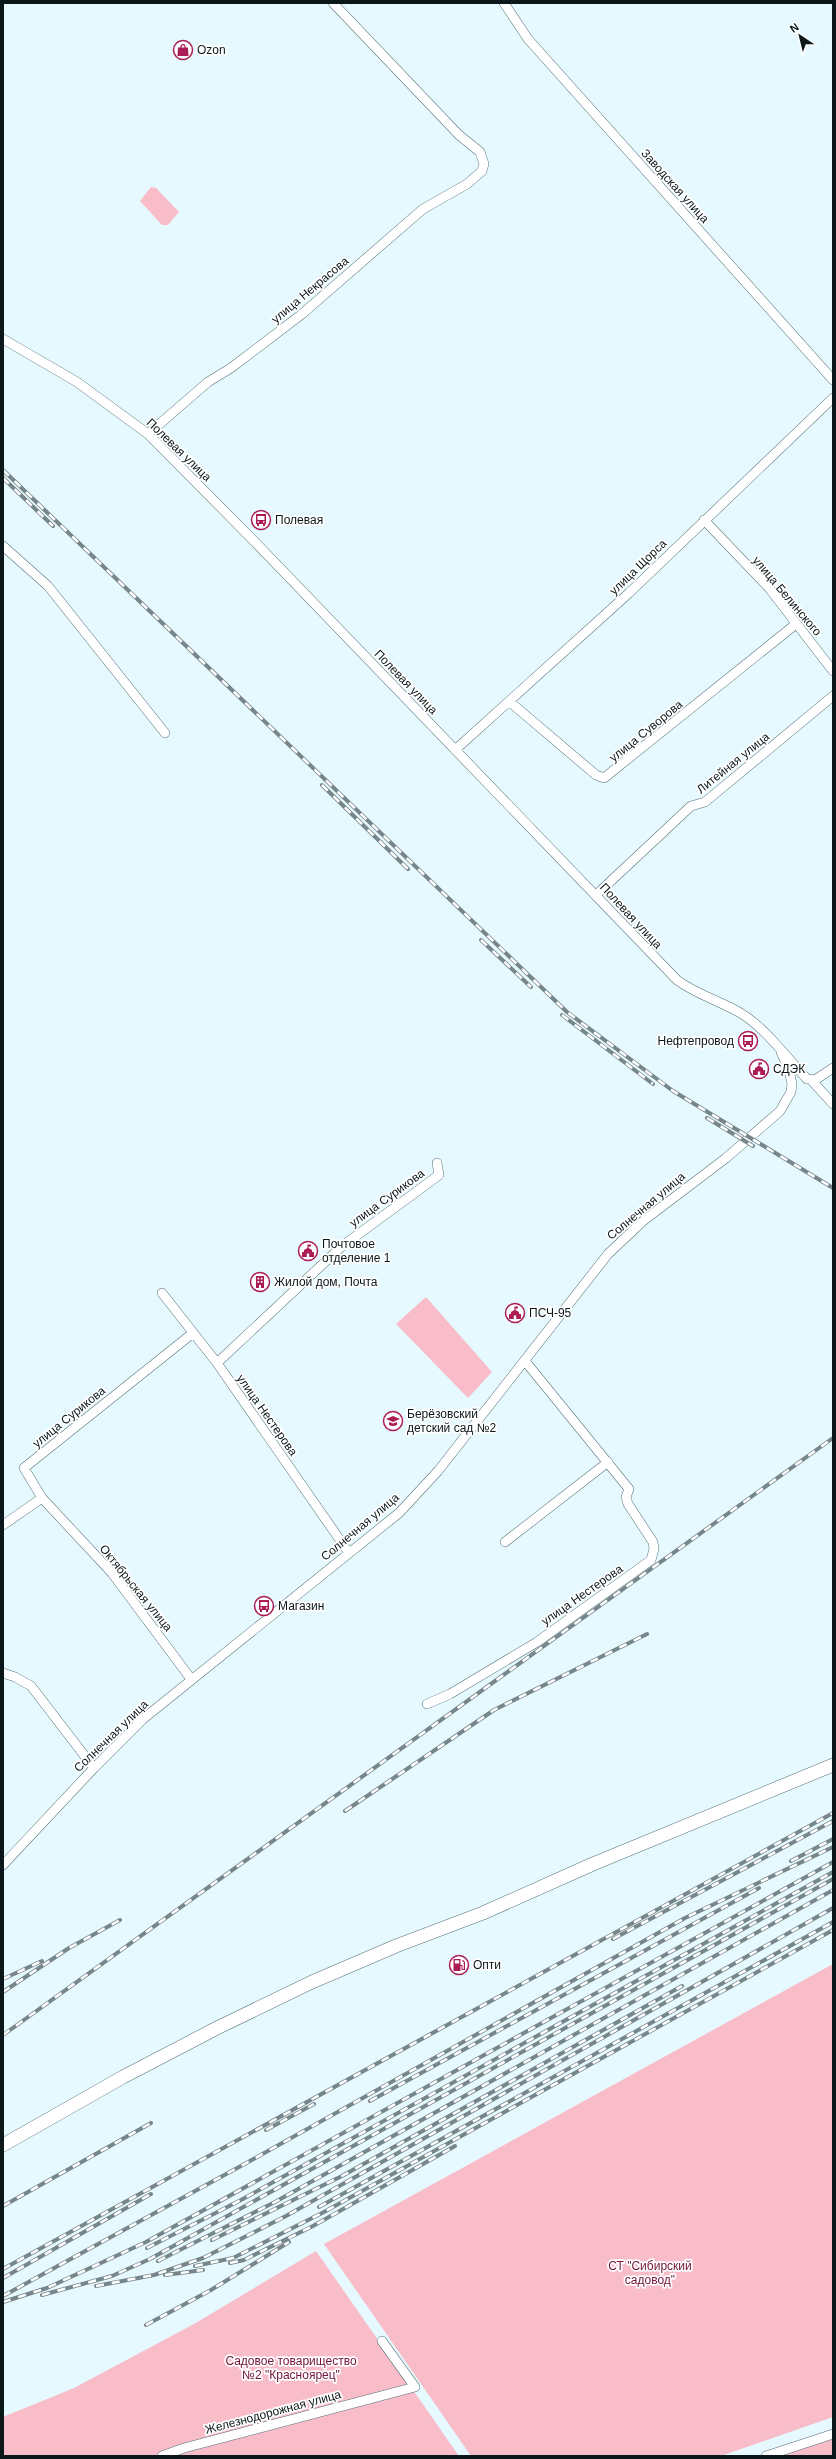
<svg xmlns="http://www.w3.org/2000/svg" width="836" height="2459" font-family="Helvetica,sans-serif">
	<style>
		.green { fill: #f9bcc9 }
		.lines { fill: none; stroke-linecap: round; stroke-linejoin: round }
		.minor-casing { stroke: #557178; stroke-width: 10 }
		.highway-casing { stroke: #557178; stroke-width: 14 }
		.minor { stroke: #fff; stroke-width: 9 }
		.highway { stroke: #fff; stroke-width: 13 }
		.rail-casing { stroke: #77868a; stroke-width: 4 }
		.rail { stroke: #fff; stroke-width: 2.5; stroke-dasharray: 8; stroke-linecap: butt }
		.labels { text-anchor: middle; stroke-width: 3.5; stroke-linejoin: round; paint-order: stroke }
		.poi-label { font-size: 12px; fill: #0b1719; stroke: #fff; text-anchor: start }
		.street-label { font-size: 12px; fill: #0b1719; stroke: #fff }
		.park-label { font-size: 12px; fill: #741437; stroke: #fff }
	</style>
	<rect width="100%" height="100%" fill="#e6f9fe"/>
	<path class="green" d="M151 187 156 188 179 212 168 225H162L140 201Z
		M426 1297 492 1372 468 1398 396 1324Z
		M833 1964V2417L721 2456H471L324 2244Z
		M316 2251 459 2456H3V2417L74 2388 194 2324Z
		M833 2429V2456H758Z"/>
	<g class="lines">
		<defs>
			<path id="minor" d="M504 3 528 39 833 380
				M3 339 77 382 148 434 255 542 677 980C697 995 721 1001 742 1014 766 1029 787 1058 807 1079L815 1080 833 1068
				M148 434 208 382 231 368 302 314 423 209 467 184 482 171 484 164 480 152 459 135 333 3
				M704 520 769 588 833 671
				M3 546 48 586 165 733
				M510 702 596 775 604 778 796 624
				M455 750 629 593 833 398
				M596 895 691 806 705 802 833 696
				M812 1081 833 1104
				M162 1293 217 1363 349 1553
				M217 1363 341 1247 439 1175 437 1163
				M42 1498 112 1573 191 1679
				M3 1525 42 1498 24 1468 193 1333
				M505 1542 608 1462
				M3 1673 15 1677 31 1686 94 1768
				M427 1704 450 1694 537 1642 651 1560 654 1549 653 1542 628 1504 626 1497 629 1489 525 1361
				M3 1865 94 1768 143 1719 399 1513 438 1471 608 1254 643 1221 726 1158 780 1111 791 1092 792 1084 789 1070 781 1052
				M162 2456 184 2448 415 2387 382 2341
				M766 2456 833 2434"/>
			<path id="highway" d="M3 2145 123 2077 217 2028 312 1982 396 1946 483 1913 593 1864 833 1765"/>
		</defs>
		<use href="#minor" class="minor-casing"/>
		<use href="#highway" class="highway-casing"/>
		<use href="#minor" class="minor"/>
		<use href="#highway" class="highway"/>
		<defs>
			<path id="rail" d="M3 470 567 1012 673 1091 833 1188
				M3 478 53 526
				M322 785 408 869
				M481 940 531 987
				M562 1015 653 1084
				M707 1118 753 1146
				M345 1811 494 1710 647 1634
				M791 1861 833 1839
				M613 1939 833 1821
				M3 1979 42 1961
				M3 1992 69 1948 120 1920
				M3 2035 833 1438
				M370 2101 759 1888
				M266 2130 314 2104
				M3 2206 151 2123
				M319 2207 833 1922
				M212 2240 342 2176 682 1986
				M147 2248 241 2200 833 1872
				M158 2261 275 2202 833 1890
				M230 2263 244 2260 313 2226 455 2146
				M195 2266 233 2258 324 2212 833 1930
				M3 2269 833 1813
				M165 2275 203 2270
				M3 2278 151 2194
				M96 2286 154 2275 203 2258 286 2216 833 1908
				M42 2295 112 2276 150 2259 833 1879
				M3 2296 250 2161 685 1918 833 1847
				M3 2302 47 2288 146 2242 833 1862
				M146 2325 211 2290 289 2242"/>
		</defs>
		<use href="#rail" class="rail-casing"/>
		<use href="#rail" class="rail"/>
	</g>
	<defs>
		<symbol id="shop-ring" viewBox="-11 -11 22 22"><circle r="9.5" fill="#fff" stroke="#ac1c54" stroke-width="1.5"/><path d="M-5-2.5h2.3a2.7 3.5 0 0 1 5.4 0H5L5.5 6h-11ZM-1.5-2.5h3a1.5 2.3 0 0 0-3 0Z" fill="#ac1c54"/></symbol>
		<symbol id="bus-ring" viewBox="-11 -11 22 22"><circle r="9.5" fill="#fff" stroke="#ac1c54" stroke-width="1.5"/><path d="M-5-6H5V4H4V6H2V4H-2V6H-4V4H-5ZM-3.5-4V0h7V-4ZM-3.5 1.2v1.5H-2V1.2ZM2 1.2v1.5H3.5V1.2Z" fill="#ac1c54"/></symbol>
		<symbol id="civic-ring" viewBox="-11 -11 22 22"><circle r="9.5" fill="#fff" stroke="#ac1c54" stroke-width="1.5"/><path d="M-.6-6.5H3V-4.5H.6V-3L4-1V1h2V6H-6V1h2V-1L-.6-3ZM-1.2 2.5V6h2.4V2.5Z" fill="#ac1c54"/></symbol>
		<symbol id="building-ring" viewBox="-11 -11 22 22"><circle r="9.5" fill="#fff" stroke="#ac1c54" stroke-width="1.5"/><path d="M-4-6H4V6H1V3H-1V6H-4ZM-2.5-4.3h1.7v1.8h-1.7ZM.8-4.3h1.7v1.8H.8ZM-2.5-1h1.7V.8h-1.7ZM.8-1h1.7V.8H.8Z" fill="#ac1c54"/></symbol>
		<symbol id="school-ring" viewBox="-11 -11 22 22"><circle r="9.5" fill="#fff" stroke="#ac1c54" stroke-width="1.5"/><path d="M0-5L7-2L0 1L-7-2ZM-4 1L0 2.5L4 1V4Q0 6-4 4Z" fill="#ac1c54"/></symbol>
		<symbol id="fuel-ring" viewBox="-11 -11 22 22"><circle r="9.5" fill="#fff" stroke="#ac1c54" stroke-width="1.5"/><path d="M-5.5-6h7V0h2V4h1.3V-2.5L3-4.5l.8-.8L6-3V5H2.5V1h-1V6h-7ZM-4.2-4.7v3.2H.2V-4.7Z" fill="#ac1c54"/></symbol>
	</defs>
	<g fill-rule="evenodd">
		<use href="#shop-ring" x="172" y="39" width="22" height="22"/>
		<use href="#bus-ring" x="250" y="509" width="22" height="22"/>
		<use href="#bus-ring" x="737" y="1030" width="22" height="22"/>
		<use href="#civic-ring" x="748" y="1058" width="22" height="22"/>
		<use href="#civic-ring" x="297" y="1240" width="22" height="22"/>
		<use href="#building-ring" x="249" y="1271" width="22" height="22"/>
		<use href="#civic-ring" x="504" y="1302" width="22" height="22"/>
		<use href="#school-ring" x="382" y="1410" width="22" height="22"/>
		<use href="#bus-ring" x="253" y="1595" width="22" height="22"/>
		<use href="#fuel-ring" x="448" y="1954" width="22" height="22"/>
	</g>
	<g class="labels">
		<g class="poi-label">
			<text x="197" y="54">Ozon</text>
			<text x="275" y="524">Полевая</text>
			<text x="734" y="1045" text-anchor="end">Нефтепровод</text>
			<text x="773" y="1073">СДЭК</text>
			<text x="322" y="1248">Почтовое<tspan x="322" dy="14">отделение 1</tspan></text>
			<text x="274" y="1286">Жилой дом, Почта</text>
			<text x="529" y="1317">ПСЧ-95</text>
			<text x="407" y="1418">Берёзовский<tspan x="407" dy="14">детский сад №2</tspan></text>
			<text x="278" y="1610">Магазин</text>
			<text x="473" y="1969">Опти</text>
		</g>
		<g class="street-label">
			<text transform="translate(675 186) rotate(48)" y="4">Заводская улица</text>
			<text transform="translate(310 290) rotate(-40)" y="4">улица Некрасова</text>
			<text transform="translate(179 450) rotate(44)" y="4">Полевая улица</text>
			<text transform="translate(638 567) rotate(-44)" y="4">улица Щорса</text>
			<text transform="translate(787 596) rotate(50)" y="4">улица Белинского</text>
			<text transform="translate(406 682) rotate(46)" y="4">Полевая улица</text>
			<text transform="translate(646 731) rotate(-39)" y="4">улица Суворова</text>
			<text transform="translate(733 763) rotate(-39)" y="4">Литейная улица</text>
			<text transform="translate(631 916) rotate(47)" y="4">Полевая улица</text>
			<text transform="translate(387 1198) rotate(-36)" y="4">улица Сурикова</text>
			<text transform="translate(646 1206) rotate(-40)" y="4">Солнечная улица</text>
			<text transform="translate(267 1415) rotate(55)" y="4">улица Нестерова</text>
			<text transform="translate(69 1417) rotate(-39)" y="4">улица Сурикова</text>
			<text transform="translate(360 1527) rotate(-40)" y="4">Солнечная улица</text>
			<text transform="translate(136 1588) rotate(51)" y="4">Октябрьская улица</text>
			<text transform="translate(582 1595) rotate(-35)" y="4">улица Нестерова</text>
			<text transform="translate(111 1736) rotate(-44)" y="4">Солнечная улица</text>
			<text transform="translate(273 2412) rotate(-15)" y="4">Железнодорожная улица</text>
		</g>
		<g class="park-label">
			<text x="650" y="2270">СТ "Сибирский<tspan x="650" dy="14">садовод"</tspan></text>
			<text x="291" y="2365">Садовое товарищество<tspan x="291" dy="14">№2 "Красноярец"</tspan></text>
		</g>
	</g>
	<rect width="836" height="2459" fill="none" stroke="#0b1719" stroke-width="8"/>
	<g transform="translate(800 36) rotate(325)" stroke="#ffffff" stroke-width="3" paint-order="stroke">
	<path d="M0-3L7 15L0 10L-7 15Z" fill="#0b1719"/>
	<text y="-6" font-size="11" font-weight="bold" text-anchor="middle" fill="#0b1719">N</text>
	</g>
</svg>
